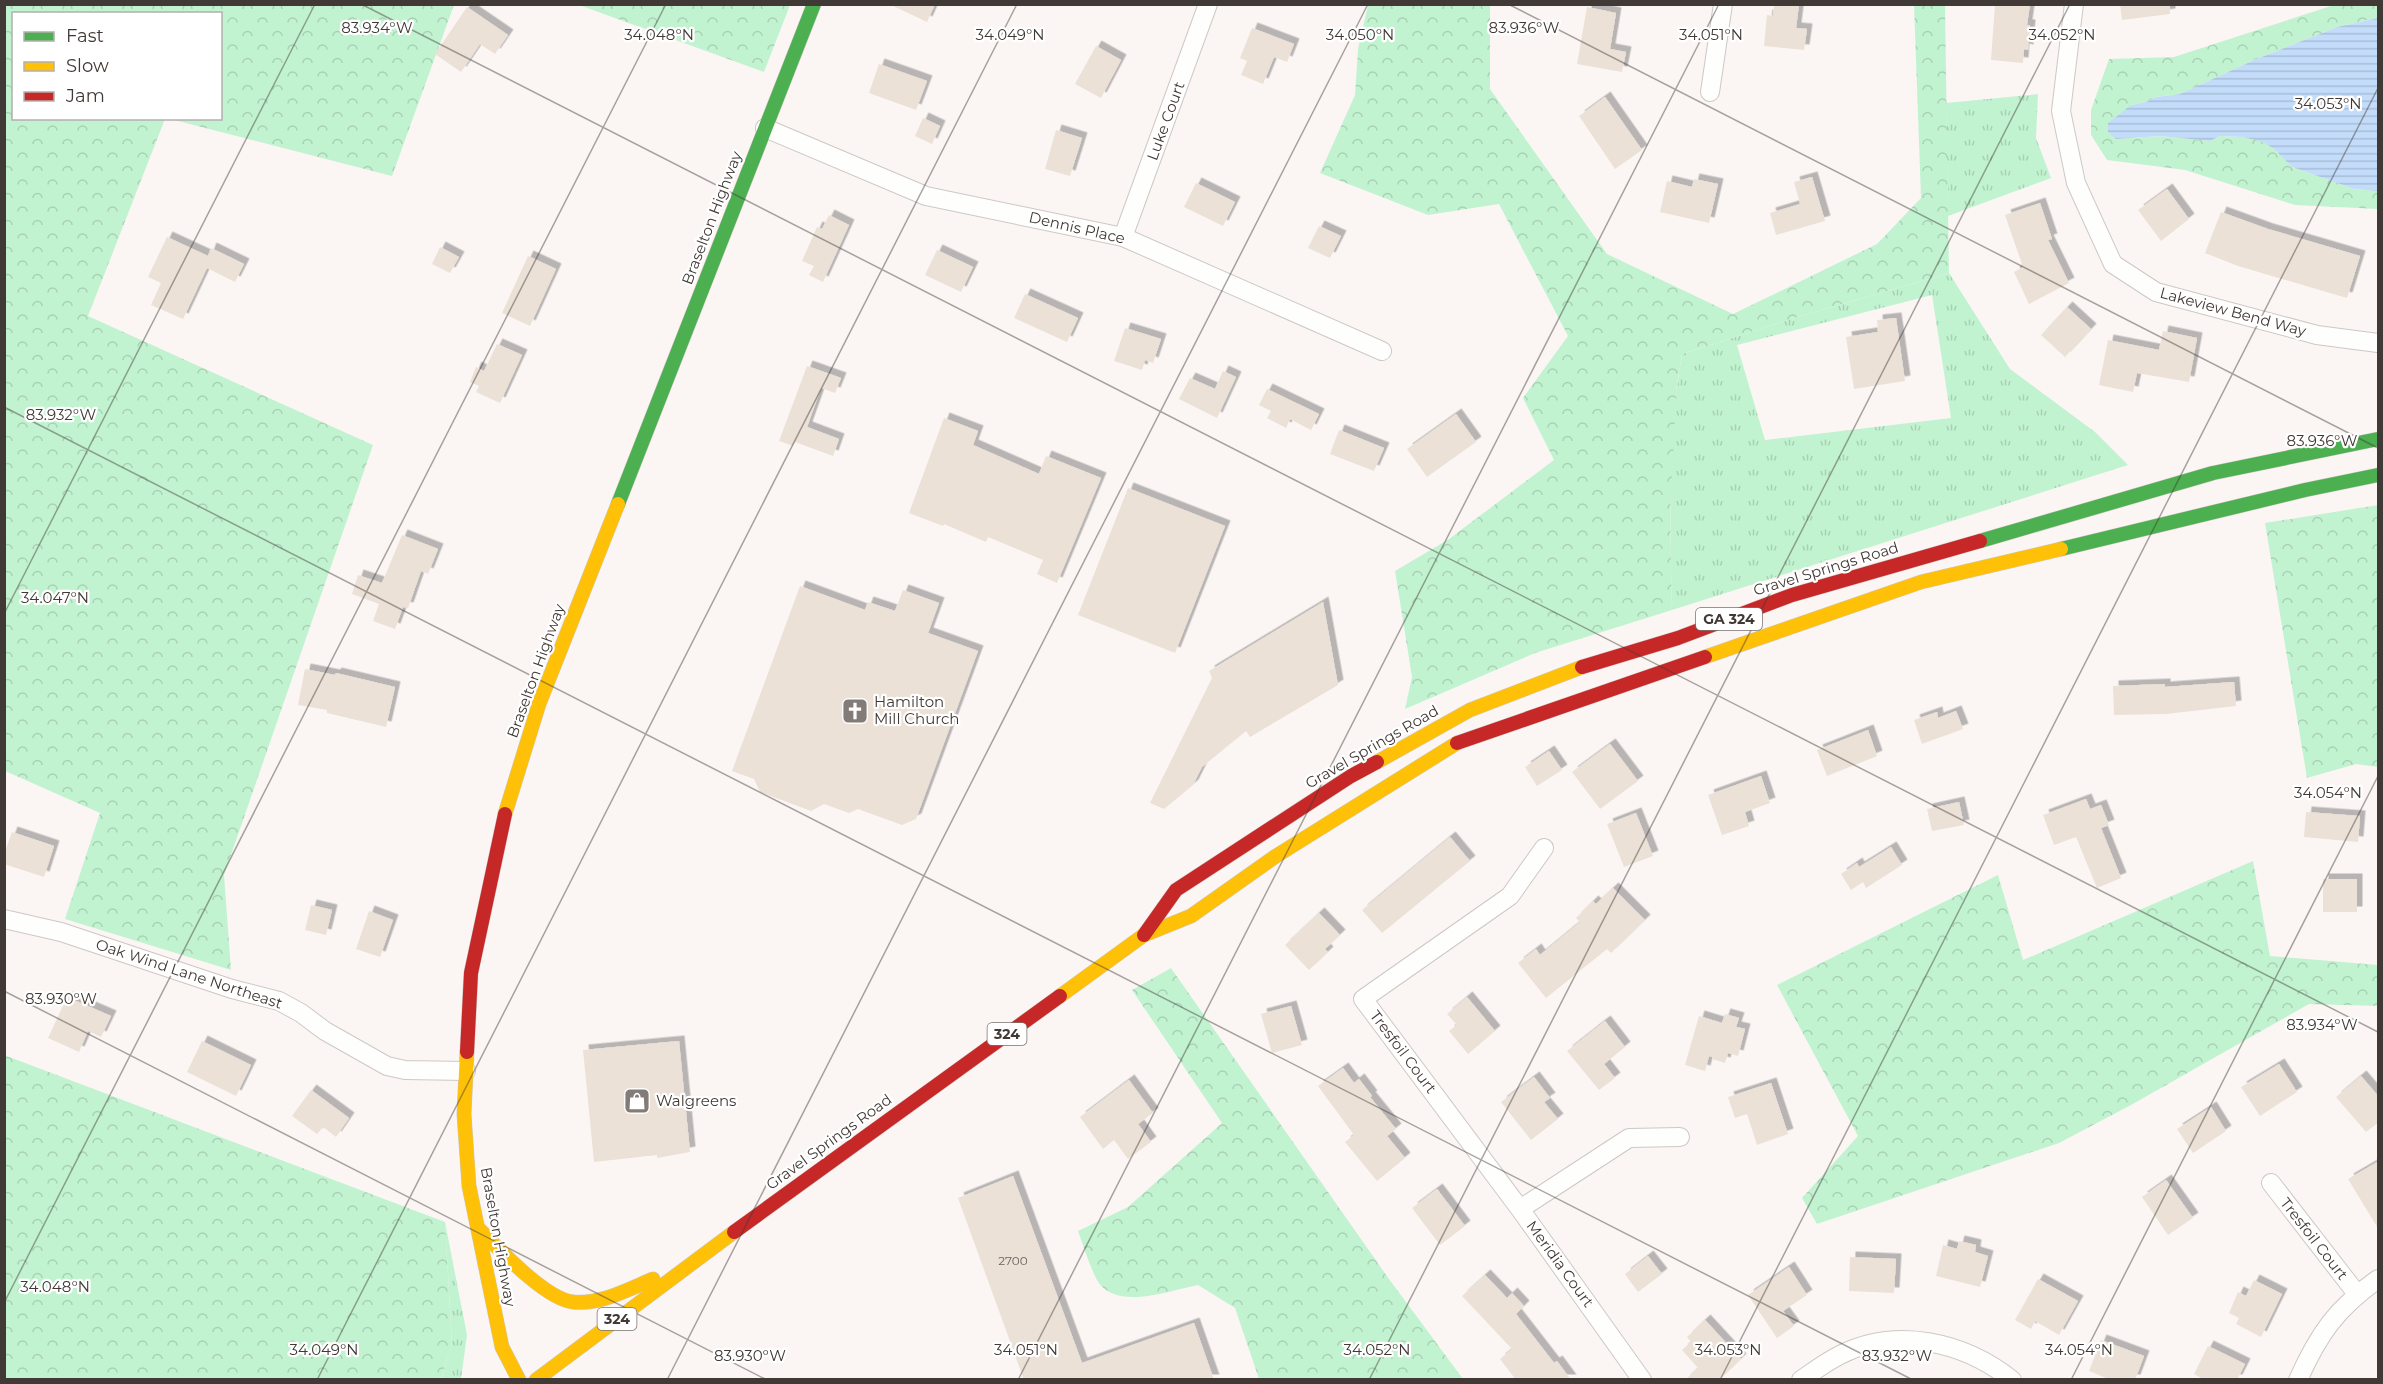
<svg xmlns="http://www.w3.org/2000/svg" width="2383" height="1384" font-family="Montserrat,sans-serif">
	<style>
		.grass { fill: url(#grass-tufts); fill-rule: evenodd }
		.forest { fill: url(#forest-crowns) }
		.water { fill: url(#water-rules) }
		.building { fill: #ebe1d7; filter: url(#shadow) }
		.lines { fill: none; stroke-linecap: round; stroke-linejoin: round }
		.street-casing { stroke: #cec8c5; stroke-width: 20 }
		.fast-casing { stroke: #cec8c5; stroke-width: 15 }
		.slow-casing { stroke: #cec8c5; stroke-width: 15 }
		.jam-casing { stroke: #cec8c5; stroke-width: 15 }
		.street { stroke: #fefefd; stroke-width: 18 }
		.fast { stroke: #4caf50; stroke-width: 14 }
		.slow { stroke: #ffc107; stroke-width: 14 }
		.jam { stroke: #c62828; stroke-width: 14 }
		.ticks { fill: none; stroke: #413935; stroke-width: 1.5; stroke-opacity: 0.45 }
		.labels { text-anchor: middle; stroke-width: 4.5; stroke-linejoin: round; paint-order: stroke }
		.number-label { font-size: 12px; fill: #6c645e }
		.shield { fill: #fff; stroke: #7a7472; stroke-width: 1.5 }
		.shield-label { font-size: 14px; font-weight: bold; fill: #413935 }
		.street-label { font-size: 15px; fill: #413935; stroke: #fff }
		.poi-label { font-size: 15px; fill: #413935; stroke: #fff; text-anchor: start }
		.ticks-label { font-size: 15px; text-anchor: middle; fill: #413935; stroke: #fff; stroke-width: 4.5; stroke-linejoin: round; paint-order: stroke }
	</style>
	<defs>
		<pattern id="grass-tufts" width="24" height="20" patternUnits="userSpaceOnUse" patternTransform="scale(1.5)"><rect width="24" height="20" fill="#c2f3d1"/><path d="M3 7l-1-3M5 7V3M7 7l1-3M15 17l-1-3M17 17v-4M19 17l1-3" fill="none" stroke="#a8d1b4"/></pattern>
		<pattern id="forest-crowns" width="20" height="18" patternUnits="userSpaceOnUse" patternTransform="scale(1.5)"><rect width="20" height="18" fill="#c2f3d1"/><path d="M2 6a3 3 0 1 1 6 0M12 15a3 3 0 1 1 6 0" fill="none" stroke="#a8d1b4"/></pattern>
		<pattern id="water-rules" width="6" height="5" patternUnits="userSpaceOnUse" patternTransform="scale(1.5)"><rect width="6" height="5" fill="#c3dcfa"/><path d="M0 2.5h6" fill="none" stroke="#a9bed7"/></pattern>
		<filter id="shadow"><feDropShadow dx="5.5" dy="-5.5" stdDeviation="0" flood-color="#0004"/></filter>
	</defs>
	<rect width="100%" height="100%" fill="#fbf6f4"/>
	<path class="grass" d="M2038 94 2036 138 2051 178 1948 216 1946 103Z
		M1949 273 2010 369 2095 432 2128 465 1672 610C1670 525 1667 438 1682 354L1791 319ZM1932 295 1951 418 1765 440 1737 345Z
		M445 1222 467 1335 461 1379 441 1380 452 1344Z"/>
	<path class="forest" d="M5 5H454L392 176 170 119 220 118V14H14V118L165 119 88 316 373 445 224 875 231 970 65 919 100 813 5 771Z
		M579 5 790 4V5L764 72Z
		M1368 5H1490V89L1607 254 1733 314 1877 244 1921 198 1914 5H1945L1949 273 1791 319 1682 354 1677 384 1670 512 1672 610 1535 653 1405 709 1412 677 1395 571 1449 539 1554 460 1523 398 1568 336 1499 204 1428 215 1320 173 1355 95 1358 49Z
		M2334 5H2378V18L2337 27 2254 60 2180 94 2156 97 2146 102 2131 105 2116 139 2160 136 2210 141 2220 136 2242 137 2264 142 2274 149 2292 167 2354 189 2378 191V209L2295 205 2185 170 2107 160 2091 135V110L2109 59 2174 57Z
		M2378 505V767L2356 764 2307 778 2265 523Z
		M2253 861 2270 956 2378 965V1006L2309 1004 2131 1105 2059 1143 1817 1224 1802 1198 1858 1136 1777 985 1998 875 2023 960Z
		M1171 968 1389 1279 1463 1379H1259L1235 1308 1198 1285C1171 1290 1115 1312 1097 1280 1089 1265 1084 1247 1078 1231L1128 1207 1222 1123 1132 990Z
		M4 1055 445 1222 452 1345 441 1379H5Z"/>
	<path class="water" d="M2378 18V191L2354 189 2292 167 2274 149 2263 142 2242 137 2220 136 2210 141 2160 136 2116 139 2108 132V123L2131 105 2146 102 2156 97 2180 94 2254 60 2337 27Z"/>
	<path class="building" d="M889 4H935L927 22Z
		M1774 4H1799L1796 28 1807 29 1804 50 1764 46 1767 15 1773 16Z
		M1995 4H2030L2027 25H2030L2028 50 2024 49 2023 63 1991 60Z
		M2120 4H2170V14L2122 20Z
		M467 7 508 35 495 54 480 44 461 72 435 54Z
		M1587 7 1616 13 1610 49 1626 52 1622 72 1577 64Z
		M1252 28 1294 44 1287 62 1274 57 1263 84 1241 75 1247 61 1240 58Z
		M1096 46 1121 60 1101 98 1075 84Z
		M879 64 927 81 916 110 869 93Z
		M1605 97 1642 150 1615 169 1579 116Z
		M923 118 940 126 932 144 915 136Z
		M1056 130 1082 138 1070 176 1045 169Z
		M1812 177 1825 221 1776 235 1770 213 1800 204 1794 182Z
		M1694 179 1718 184 1709 223 1660 212 1667 181 1692 187Z
		M1196 183 1235 202 1223 226 1184 207Z
		M2167 189 2189 219 2161 241 2138 210Z
		M2040 203 2052 239 2048 240 2069 283 2029 304 2014 272 2023 267 2005 215Z
		M2221 212 2268 229 2360 256 2347 298 2238 266 2205 253Z
		M829 215 849 225 823 282 809 275 814 266 802 261 817 227 822 229Z
		M1319 226 1341 236 1330 258 1308 248Z
		M167 237 208 256 211 248 244 264 235 282 207 268 183 319 151 305 161 283 148 277Z
		M440 247 459 257 450 273 432 264Z
		M937 250 973 267 961 292 925 275Z
		M528 256 556 269 530 326 502 313Z
		M1025 294 1078 318 1067 342 1014 318Z
		M2067 307 2091 329 2065 357 2041 335Z
		M1896 318 1905 381 1854 389 1846 337 1878 332 1877 320Z
		M1125 328 1161 339 1153 363 1145 360 1142 370 1114 361Z
		M2163 331 2197 338 2189 382 2137 373 2133 392 2099 385 2108 340 2159 350Z
		M497 344 522 355 500 403 476 392 479 386 470 382 476 367 484 371Z
		M807 366 841 378 835 393 821 388 807 427 839 439 833 456 795 442 793 446 779 441Z
		M1223 371 1236 377 1217 418 1179 399 1190 378 1215 389Z
		M1267 389 1319 414 1311 430 1290 419 1286 428 1267 418 1271 411 1259 405Z
		M1456 414 1476 442 1427 477 1407 449Z
		M944 418 978 431 973 445 1039 474 1046 456 1101 478 1057 583 1037 574 1043 560 988 537 986 542 944 524 943 526 909 513Z
		M1339 430 1384 448 1374 471 1330 454Z
		M1128 488 1225 526 1175 653 1078 615Z
		M402 535 438 549 428 574 421 571 408 608 403 607 395 629 373 621 379 604 352 594 358 575 382 583Z
		M800 586 865 610 868 602 895 611 903 590 939 603 928 633 978 651 916 819 902 825 858 809 849 813 824 804 811 811 760 792 754 779 732 771Z
		M1323 602 1338 685 1250 737 1246 731 1202 767 1193 785 1164 809 1150 803 1212 678 1209 671Z
		M305 669 335 675 336 673 395 687 386 727 327 713V710L298 705Z
		M2234 682 2236 706 2166 714 2114 715 2113 686 2165 684V687Z
		M1956 711 1963 729 1922 744 1914 720 1937 712 1938 718Z
		M1868 730 1877 756 1827 776 1817 750Z
		M1610 744 1638 781 1600 809 1572 772Z
		M1549 751 1562 770 1537 786 1525 767Z
		M1761 776 1770 803 1745 812 1749 826 1722 835 1708 795Z
		M2086 799 2090 809 2101 805 2109 825 2101 828 2121 878 2097 888 2076 837 2054 845 2043 815Z
		M1959 802 1964 825 1932 831 1927 809Z
		M2306 812 2360 816 2358 842 2304 837Z
		M1636 813 1653 856 1624 867 1607 824Z
		M12 832 54 846 44 877 4 864V854Z
		M1450 837 1470 861 1382 933 1362 910Z
		M1891 847 1902 865 1866 888 1863 882 1851 890 1841 874 1857 863 1859 867Z
		M2323 879H2357V912H2323Z
		M1613 888 1645 920 1611 953 1607 949 1546 998 1518 963 1536 949 1540 955 1580 922 1576 918 1593 901 1596 904Z
		M311 905 332 910 326 935 305 930Z
		M369 911 393 920 380 957 356 949Z
		M1319 913 1340 935 1325 949 1328 952 1309 970 1285 945Z
		M67 997 111 1016 101 1037 88 1031 79 1052 48 1038Z
		M1467 997 1495 1031 1468 1054 1449 1031 1457 1025 1447 1014Z
		M1291 1006 1302 1045 1272 1053 1261 1014Z
		M1725 1014 1739 1018 1736 1027 1745 1029 1738 1056 1728 1053 1725 1063 1712 1059V1057L1709 1056 1705 1071 1685 1065 1699 1016 1722 1023Z
		M1605 1021 1625 1047 1604 1064 1615 1078 1599 1090 1567 1051Z
		M202 1041 251 1065 236 1096 187 1072Z
		M679 1041 690 1152 657 1158V1155L594 1162 583 1050Z
		M2279 1064 2297 1092 2260 1116 2241 1087Z
		M1343 1068 1354 1083 1359 1079 1372 1096 1370 1097 1396 1129 1387 1136 1405 1158 1377 1181 1345 1142 1354 1135 1318 1086Z
		M2361 1076 2379 1097V1122L2366 1132 2336 1097Z
		M1534 1077 1550 1098 1544 1102 1558 1119 1531 1140 1501 1102Z
		M1129 1080 1153 1113 1138 1124 1151 1142 1128 1159 1114 1140 1103 1149 1080 1117Z
		M1771 1083 1788 1134 1757 1145 1747 1114 1735 1118 1728 1097Z
		M311 1090 349 1118 336 1137 323 1127 317 1134 292 1116Z
		M2211 1107 2226 1131 2193 1153 2177 1129Z
		M2379 1161V1230L2348 1179Z
		M1013 1176 1082 1363 1194 1323 1214 1380H1024L958 1198Z
		M2166 1180 2193 1218 2168 1235 2142 1197Z
		M1437 1189 1465 1226 1440 1245 1412 1208Z
		M1959 1241 1976 1245 1975 1252 1988 1256 1980 1287 1936 1276 1943 1245 1957 1249Z
		M1648 1256 1662 1274 1638 1292 1625 1274Z
		M1850 1257 1896 1259 1894 1293 1849 1291Z
		M1789 1267 1807 1295 1783 1311 1794 1326 1777 1338 1748 1295Z
		M1485 1275 1507 1298 1512 1293 1524 1306 1516 1314 1554 1363 1557 1361 1571 1380H1516L1500 1359 1512 1349 1462 1296Z
		M2038 1279 2078 1301 2059 1335 2035 1321 2031 1329 2015 1320Z
		M2254 1280 2282 1294 2261 1337 2236 1324 2239 1318 2229 1313 2238 1292 2246 1296Z
		M1705 1320 1741 1359 1719 1380H1685L1698 1368 1682 1350 1691 1342 1687 1337Z
		M2101 1340 2144 1356 2135 1380H2111L2089 1371Z
		M2208 1346 2245 1364 2237 1380H2205L2194 1374Z"/>
	<g class="lines">
		<defs>
			<path id="street" d="M2074 4 2061 111 2076 183 2113 264 2156 292 2317 335 2378 343
				M1710 92 1723 4
				M765 128 926 196 1123 237 1382 351
				M1123 237 1208 4
				M1544 848 1510 896 1363 999 1520 1209 1642 1380
				M4 919 61 932 232 989 279 1001 301 1013 325 1031 387 1066 405 1070 466 1071
				M2271 1183 2357 1294
				M1520 1209 1629 1138 1680 1137
				M1801 1380C1814 1371 1826 1362 1840 1355 1897 1326 1964 1342 2012 1380
				M2298 1380C2319 1333 2337 1308 2378 1279"/>
			<path id="fast" d="M618 504 814 4
				M1980 541 2213 473 2378 439
				M2061 549 2305 490 2378 475"/>
			<path id="slow" d="M1705 657 1921 582 2061 549
				M1377 762 1470 710 1582 667
				M505 814 539 704 618 504
				M1060 996 1144 935 1191 916 1276 856 1457 743
				M467 1052 464 1114 469 1186 502 1347 519 1380
				M478 1228C498 1248 545 1299 573 1302 600 1305 629 1289 653 1279
				M536 1380 734 1232"/>
			<path id="jam" d="M1582 667 1678 638 1792 595 1980 541
				M1457 743 1705 657
				M1144 935 1176 890 1351 776 1377 762
				M467 1052 471 973 505 814
				M734 1232 1060 996"/>
		</defs>
		<use href="#street" class="street-casing"/>
		<use href="#fast" class="fast-casing"/>
		<use href="#slow" class="slow-casing"/>
		<use href="#jam" class="jam-casing"/>
		<use href="#street" class="street"/>
		<use href="#fast" class="fast"/>
		<use href="#slow" class="slow"/>
		<use href="#jam" class="jam"/>
	</g>
	<path class="ticks" d="M361 4 2378 1032M1508 4 2378 448M4 407 1913 1380M4 614 315 4M4 991 767 1380M4 1303 666 4M317 1380 1017 4M667 1380 1368 4M1018 1380 1719 4M1369 1380 2070 4M1720 1380 2378 88M2071 1380 2378 776"/>
	<defs>
		<symbol id="church-square" viewBox="-11 -11 22 22"><rect x="-9" y="-9" width="18" height="18" rx="4" fill="#827b78" stroke="#fff"/><path d="M-1.2-6h2.4v3.5h3.3v2.4h-3.3V6h-2.4V-.1h-3.3v-2.4h3.3Z" fill="#fff"/></symbol>
		<symbol id="shop-square" viewBox="-11 -11 22 22"><rect x="-9" y="-9" width="18" height="18" rx="4" fill="#827b78" stroke="#fff"/><path d="M-5-2.5h2.3a2.7 3.5 0 0 1 5.4 0H5L5.5 6h-11ZM-1.5-2.5h3a1.5 2.3 0 0 0-3 0Z" fill="#fff"/></symbol>
	</defs>
	<g fill-rule="evenodd">
		<use href="#church-square" x="840" y="696" width="30" height="30"/>
		<use href="#shop-square" x="622" y="1086" width="30" height="30"/>
	</g>
	<g class="labels">
		<g class="number-label">
			<text x="1013" y="1265">2700</text>
		</g>
		<g class="shield">
			<rect x="1696" y="608" width="66" height="22" rx="4.5"/>
			<rect x="987.5" y="1023" width="39" height="22" rx="4.5"/>
			<rect x="597.5" y="1308" width="39" height="22" rx="4.5"/>
		</g>
		<g class="shield-label">
			<text x="1729" y="624">GA 324</text>
			<text x="1007" y="1039">324</text>
			<text x="617" y="1324">324</text>
		</g>
		<g class="street-label">
			<text transform="translate(1166 121) rotate(-70)" y="5">Luke Court</text>
			<text transform="translate(712 218) rotate(-69)" y="5">Braselton Highway</text>
			<text transform="translate(1077 228) rotate(13)" y="5">Dennis Place</text>
			<text transform="translate(2233 312) rotate(15)" y="5">Lakeview Bend Way</text>
			<text transform="translate(1826 569) rotate(-17)" y="5">Gravel Springs Road</text>
			<text transform="translate(536 671) rotate(-70)" y="5">Braselton Highway</text>
			<text transform="translate(1372 747) rotate(-30)" y="5">Gravel Springs Road</text>
			<text transform="translate(189 974) rotate(18)" y="5">Oak Wind Lane Northeast</text>
			<text transform="translate(1403 1052) rotate(53)" y="5">Tresfoil Court</text>
			<text transform="translate(829 1142) rotate(-36)" y="5">Gravel Springs Road</text>
			<text transform="translate(498 1237) rotate(80)" y="5">Braselton Highway</text>
			<text transform="translate(2314 1239) rotate(52)" y="5">Tresfoil Court</text>
			<text transform="translate(1560 1264) rotate(54)" y="5">Meridia Court</text>
		</g>
		<g class="poi-label">
			<text x="874" y="707">Hamilton<tspan x="874" dy="17">Mill Church</tspan></text>
			<text x="656" y="1106">Walgreens</text>
		</g>
	</g>
	<g class="ticks-label">
		<text x="377" y="33">83.934°W</text>
		<text x="1524" y="33">83.936°W</text>
		<text x="659" y="40">34.048°N</text>
		<text x="1010" y="40">34.049°N</text>
		<text x="1360" y="40">34.050°N</text>
		<text x="1711" y="40">34.051°N</text>
		<text x="2062" y="40">34.052°N</text>
		<text x="2328" y="109">34.053°N</text>
		<text x="61" y="420">83.932°W</text>
		<text x="2322" y="446">83.936°W</text>
		<text x="55" y="603">34.047°N</text>
		<text x="2328" y="798">34.054°N</text>
		<text x="61" y="1004">83.930°W</text>
		<text x="2322" y="1030">83.934°W</text>
		<text x="55" y="1292">34.048°N</text>
		<text x="324" y="1355">34.049°N</text>
		<text x="1026" y="1355">34.051°N</text>
		<text x="1377" y="1355">34.052°N</text>
		<text x="1728" y="1355">34.053°N</text>
		<text x="2079" y="1355">34.054°N</text>
		<text x="750" y="1361">83.930°W</text>
		<text x="1897" y="1361">83.932°W</text>
	</g>
	<rect width="2383" height="1384" fill="none" stroke="#413935" stroke-width="12"/>
	<rect x="12" y="12" width="210" height="108" fill="#ffffff" stroke="#b3b0ae" stroke-width="1.5"/>
	<rect x="24" y="32" width="30" height="9" fill="#4caf50" stroke="#b3b0ae" stroke-width="1.5"/>
	<text x="66" y="42" font-size="18" fill="#413935">Fast</text>
	<rect x="24" y="62" width="30" height="9" fill="#ffc107" stroke="#b3b0ae" stroke-width="1.5"/>
	<text x="66" y="72" font-size="18" fill="#413935">Slow</text>
	<rect x="24" y="92" width="30" height="9" fill="#c62828" stroke="#b3b0ae" stroke-width="1.5"/>
	<text x="66" y="102" font-size="18" fill="#413935">Jam</text>
</svg>
